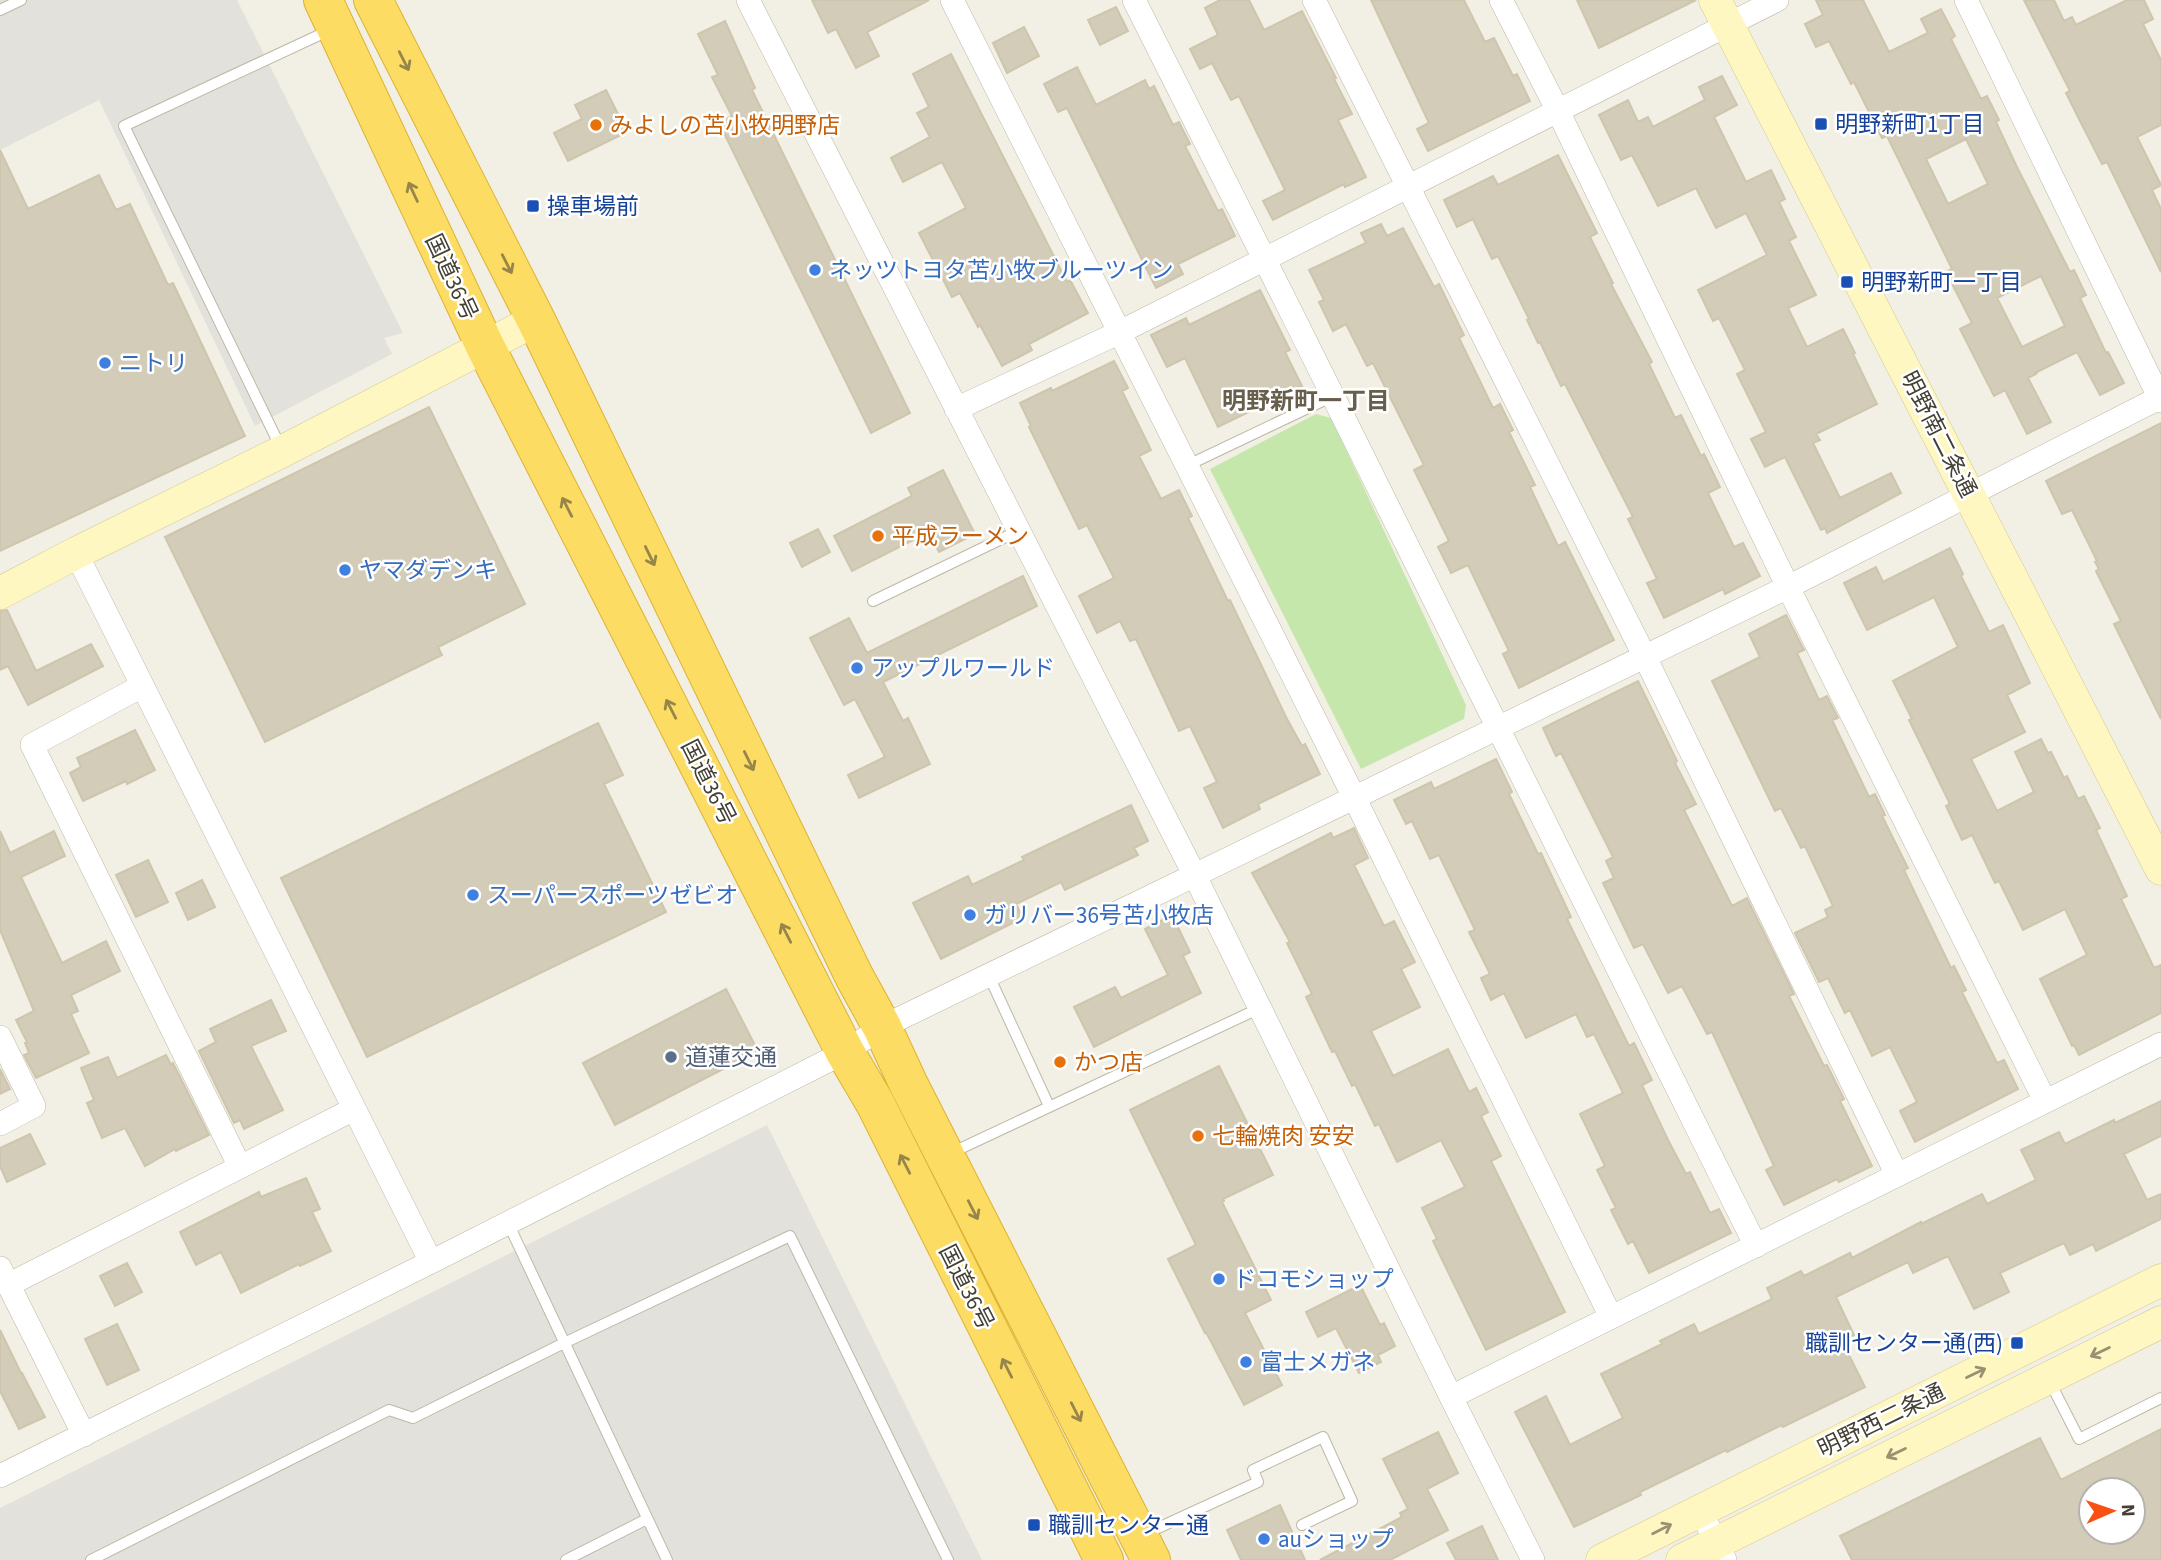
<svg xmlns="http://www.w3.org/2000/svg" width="2161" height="1560" font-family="'Source Sans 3','Noto Sans JP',sans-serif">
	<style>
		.green { fill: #c5e7ac }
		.parking { fill: #e2e1dc }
		.building { fill: #d3ccb9; stroke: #cec5ad; stroke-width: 2; fill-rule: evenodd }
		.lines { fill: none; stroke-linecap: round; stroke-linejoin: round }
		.lane-casing { stroke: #bdb8a7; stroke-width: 12 }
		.street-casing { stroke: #bdb8a7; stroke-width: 24 }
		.secondary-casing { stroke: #d2c994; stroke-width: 33 }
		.highway-casing { stroke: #dcb233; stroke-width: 40 }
		.lane { stroke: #fff; stroke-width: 10 }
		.street { stroke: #fff; stroke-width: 23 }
		.secondary { stroke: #fef7c1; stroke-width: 32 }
		.highway { stroke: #fddc64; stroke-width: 38 }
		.oneway { stroke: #97864a }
		.oneway2 { stroke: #989273 }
		.transit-dot { fill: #1a4fb4; stroke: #fff; stroke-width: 2.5 }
		.food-dot { fill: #e8710a; stroke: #fff; stroke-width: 2.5 }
		.shop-dot { fill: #3f7fe0; stroke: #fff; stroke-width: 2.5 }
		.service-dot { fill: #5c6f8a; stroke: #fff; stroke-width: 2.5 }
		.labels { text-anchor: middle; stroke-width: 5; stroke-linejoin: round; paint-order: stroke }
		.transit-label { font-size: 23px; fill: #164399; stroke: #fff; text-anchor: start }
		.food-label { font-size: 23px; fill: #c56008; stroke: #fff; text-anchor: start }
		.shop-label { font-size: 23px; fill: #366cbe; stroke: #fff; text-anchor: start }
		.street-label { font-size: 23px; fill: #444034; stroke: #fff }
		.service-label { font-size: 23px; fill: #4e5e75; stroke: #fff; text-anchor: start }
		.neighbourhood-label { font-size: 24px; font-weight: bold; fill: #675f4b; stroke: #fff }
	</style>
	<rect width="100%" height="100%" fill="#f2efe4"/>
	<path class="green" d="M1316 414 1331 418 1466 705 1464 719 1361 769 1210 469Z"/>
	<path class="parking" d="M0 0H237L403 333 384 338 392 354 255 426 99 100 0 150Z
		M767 1125 982 1560H0V1508Z"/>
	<path class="building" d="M812 0H929L867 32 879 56 856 68 836 29 828 33Z
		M1220 0H1249L1264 30 1302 11 1336 78 1334 79 1352 114 1338 120 1366 177 1345 187 1344 184 1273 220 1263 201 1285 190 1239 96 1231 100 1212 63 1200 69 1190 49 1218 35 1205 8Z
		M1371 0H1464L1485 42 1494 38 1513 76 1517 74 1530 101 1428 151 1417 129 1429 123Z
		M1577 0H1696L1599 48Z
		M1816 0H1863L1889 52 1928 33 1921 19 1941 9 1955 36 1951 39 1981 99 1987 96 1999 120 1996 122 2016 165 2070 272 2074 270 2086 295 2080 298 2106 353 2108 352 2124 383 2100 395 2077 352 2035 373 2036 374 2028 378 2051 422 2027 434 2005 390 1994 396 1960 329 1972 323 1946 272 1952 269 1887 136 1882 138 1854 82 1851 84 1829 41 1816 47 1805 24 1823 15ZM1966 139 1988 184 1948 204 1926 159ZM2041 276 2065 326 2022 347 1997 298Z
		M2024 0H2054L2064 21 2072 17 2076 25 2127 0H2144L2153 19 2143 24 2161 60V125L2137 137 2161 185 2152 190 2161 209V272L2107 162 2102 164 2081 123 2066 93 2070 91Z
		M1116 7 1128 31 1100 45 1088 20Z
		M725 21 755 88 752 90 910 413 871 433 719 123 732 116 712 77 718 75 698 34Z
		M1024 27 1039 56 1007 73 993 43Z
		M951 54 1067 282 1070 280 1088 313 1029 344 1032 350 1002 366 980 325 978 327 960 293 952 297 919 233 966 208 942 162 903 182 891 158 930 137 917 113 929 107 913 74Z
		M1077 67 1096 105 1145 80 1149 89 1154 86 1173 125 1179 122 1190 144 1185 146 1218 211 1222 209 1235 236 1178 264 1183 274 1156 288 1067 108 1058 112 1044 84Z
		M1722 76 1737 105 1714 117 1746 182 1771 170 1785 199 1779 202 1796 237 1789 241 1816 295 1788 308 1807 347 1843 329 1855 353 1853 354 1877 404 1816 434 1820 440 1813 443 1840 498 1891 473 1901 493 1827 533 1825 528 1821 530 1785 457 1765 467 1751 439 1766 432 1737 374 1745 370 1719 318 1713 321 1698 290 1767 255 1746 213 1716 228 1696 188 1658 206 1632 155 1621 160 1599 115 1628 100 1638 122 1648 117 1653 127 1705 100 1699 87Z
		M606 90 627 132 568 161 554 133 582 119 575 105Z
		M0 150 28 209 99 175 116 210 130 204 168 285 173 283 245 436 0 551Z
		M1558 155 1597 233 1590 237 1613 283 1611 284 1652 362 1649 364 1675 418 1681 415 1701 456 1704 454 1720 487 1708 493 1734 547 1743 543 1760 576 1725 594 1723 589 1664 618 1647 583 1657 579 1628 519 1633 517 1565 384 1561 386 1540 342 1538 343 1527 320 1529 319 1498 256 1492 259 1473 219 1457 227 1444 200 1493 176 1498 185Z
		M1381 224 1387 236 1403 228 1434 287 1439 284 1464 335 1459 338 1493 408 1500 404 1513 430 1509 432 1535 485 1530 487 1558 546 1565 542 1614 640 1519 688 1503 654 1509 651 1468 565 1451 573 1438 547 1449 541 1414 470 1424 465 1373 363 1367 366 1346 324 1333 331 1319 302 1324 300 1309 270 1366 243 1361 233Z
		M1260 290 1290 350 1285 352 1302 386 1218 427 1185 358 1167 367 1151 335 1186 318 1189 325Z
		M1114 361 1128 388 1122 391 1151 450 1139 456 1161 499 1179 490 1192 516 1188 518 1228 601 1230 600 1287 719 1302 746 1305 744 1320 774 1258 804 1260 809 1223 828 1204 788 1217 782 1190 726 1179 731 1136 639 1130 641 1120 621 1097 633 1079 596 1114 578 1087 525 1079 529 1029 427 1031 426 1020 403 1051 388 1052 391Z
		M429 407 525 604 438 647 442 655 265 742 165 537Z
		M2161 423V719L2114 624 2121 621 2096 571 2099 569 2095 562 2097 561 2072 510 2062 514 2046 481Z
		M943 470 975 534 939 552 929 532 852 571 834 536 912 496 908 488Z
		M818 529 830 552 802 567 790 543Z
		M1950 548 1963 574 1961 576 1989 632 2003 625 2030 683 2007 695 2025 732 1971 759 1997 811 2034 792 2015 752 2041 739 2048 753 2051 752 2064 778 2067 776 2078 799 2084 796 2100 828 2096 830 2127 896 2121 899 2154 968 2161 965V1013L2079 1055 2074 1045 2072 1046 2040 979 2087 955 2065 909 2023 930 1999 881 1995 883 1972 835 1962 840 1946 806 1950 804 1909 720 1912 719 1893 681 1958 647 1934 597 1867 630 1844 583 1876 567 1883 582Z
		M1023 576 1037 606 883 682 903 721 908 718 930 764 859 798 848 775 885 757 855 699 844 705 810 638 849 618 867 653Z
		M7 610 36 671 91 644 103 666 28 705 8 666 0 670V611Z
		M1786 615 1804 650 1797 653 1819 700 1827 696 1838 718 1832 720 1869 797 1875 794 1885 815 1882 816 1908 868 1904 870 1923 910 1951 968 1954 966 1966 990 1962 992 1997 1063 2004 1060 2018 1089 1915 1142 1900 1111 1917 1102 1890 1047 1872 1056 1850 1010 1845 1013 1828 978 1819 982 1795 933 1828 917 1825 910 1833 906 1805 846 1801 848 1781 808 1775 811 1712 681 1760 657 1749 634Z
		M1638 681 1677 761 1675 763 1696 804 1684 810 1732 906 1747 898 1794 994 1789 996 1824 1066 1827 1065 1844 1099 1840 1101 1872 1166 1839 1182 1837 1179 1784 1205 1766 1170 1774 1166 1712 1032 1707 1034 1682 986 1668 993 1643 944 1634 948 1603 883 1614 878 1606 861 1613 857 1561 753 1556 756 1543 728Z
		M598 723 623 775 604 784 666 912 367 1057 281 878Z
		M135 730 155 770 127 784 126 781 83 801 70 773 81 767 77 758Z
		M1496 759 1512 792 1509 794 1538 854 1541 853 1571 917 1567 919 1629 1046 1634 1043 1652 1080 1642 1085 1668 1140 1686 1174 1690 1172 1710 1213 1719 1209 1731 1233 1649 1273 1633 1241 1628 1244 1611 1210 1616 1208 1597 1170 1605 1166 1580 1114 1623 1093 1594 1034 1587 1037 1576 1014 1526 1038 1504 993 1491 1000 1481 978 1490 974 1469 932 1475 930 1439 855 1430 859 1412 821 1406 824 1394 800 1431 782 1434 789Z
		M1131 805 1148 841 1134 848 1138 855 1065 890 1061 882 1016 904 1023 918 941 959 913 903 968 876 972 885 1024 860 1022 857Z
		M1354 828 1368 858 1354 865 1384 926 1394 921 1415 962 1401 969 1420 1007 1371 1031 1393 1076 1448 1049 1469 1092 1476 1088 1488 1112 1481 1116 1501 1156 1491 1161 1565 1312 1486 1350 1433 1241 1437 1239 1422 1208 1465 1187 1441 1140 1397 1162 1379 1124 1375 1126 1355 1084 1352 1086 1335 1051 1332 1052 1306 997 1312 994 1287 943 1290 942 1252 873 1331 833 1333 838Z
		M0 831 10 853 54 831 65 856 21 877 62 963 106 941 120 971 71 995 78 1011 71 1014 89 1053 36 1078 24 1055 29 1053 25 1043 27 1042 16 1020 34 1011 0 930Z
		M148 860 168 902 136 917 116 875Z
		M202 880 215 907 188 920 176 893Z
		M1172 915 1190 952 1183 956 1201 993 1094 1047 1074 1007 1115 987 1121 998 1168 975 1145 929Z
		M726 989 758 1051 615 1125 583 1063Z
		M271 1000 286 1031 251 1046 283 1110 244 1129 240 1120 234 1123 199 1051 216 1042 210 1029Z
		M166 1055 171 1065 173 1063 209 1135 176 1151 175 1149 145 1166 125 1128 102 1138 87 1103 94 1100 81 1068 108 1057 117 1078Z
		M1219 1066 1273 1175 1223 1199 1224 1201 1222 1202 1271 1300 1245 1313 1282 1385 1244 1405 1206 1332 1205 1333 1168 1259 1196 1245 1130 1110Z
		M0 1069 10 1089 0 1094Z
		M2161 1101V1136L2124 1154 2147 1200 2161 1194V1219L2096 1251 2093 1244 2070 1255 2064 1243 2000 1273 2009 1292 1974 1309 1948 1256 1913 1273 1908 1262 1836 1297 1854 1335 1842 1341 1865 1387 1783 1427 1782 1425 1727 1452 1726 1450 1640 1492 1641 1495 1574 1527 1515 1412 1546 1396 1570 1445 1623 1418 1601 1374 1662 1344 1660 1341 1694 1324 1699 1334 1772 1299 1767 1288 1801 1271 1804 1276 1850 1253 1852 1258 1921 1222V1224L1982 1194 1987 1204 2036 1180 2021 1150 2059 1132 2065 1144 2114 1120 2115 1123Z
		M30 1134 45 1164 7 1182 0 1166V1148Z
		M306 1178 320 1209 312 1212 331 1251 300 1266 299 1264 241 1293 221 1252 196 1265 180 1232 259 1192 261 1197Z
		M127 1263 142 1292 115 1306 100 1276Z
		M1360 1285 1380 1325 1384 1323 1395 1346 1378 1355 1381 1362 1359 1373 1336 1328 1318 1337 1306 1312Z
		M117 1324 139 1370 107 1385 85 1339Z
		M0 1330 21 1373H22L45 1417 19 1429 0 1391Z
		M2161 1429V1560H1852L1840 1536 2040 1438 2061 1480ZM2091 1490H2133V1532H2091Z
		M1438 1432 1458 1473 1427 1489 1448 1530 1390 1560H1320L1402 1517 1400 1513 1408 1509 1383 1459Z
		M1280 1505 1305 1560H1241L1227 1530Z
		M1482 1526 1498 1560H1456L1447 1543Z"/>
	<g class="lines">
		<defs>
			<path id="lane" d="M0 10 21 0
				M281 448 124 126 330 30
				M1186 466 1333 396
				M873 601 1018 531
				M989 976 1049 1106
				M951 1153 1260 1008
				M508 1223 667 1560
				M2049 1380 2079 1439 2161 1398
				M1145 1534 1258 1482 1253 1470 1323 1437 1352 1501 1302 1525
				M91 1560 389 1410 413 1418 564 1343 790 1236 948 1560
				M566 1560 647 1519"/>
			<path id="street" d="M748 0 1195 876 1451 1397 1533 1560
				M952 0 1354 797 1611 1317
				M1134 0C1344 414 1548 831 1756 1246
				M1314 0 1645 657 1897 1175
				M1501 0 1558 111 1788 587 2045 1101
				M1966 0 2161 401
				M956 409 1118 333 1265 259 1777 0
				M76 553 431 1262
				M142 686 32 745 240 1167
				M0 1037 34 1106 0 1124
				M0 1268 84 1435
				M8 1285 354 1109
				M1451 1397 2161 1044
				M0 1476 431 1262 845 1052 882 1027 1788 587 2161 397
				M1700 1510 1725 1560"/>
			<path id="secondary" d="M1715 0 2161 869
				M0 593 76 553 283 451 536 320
				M1602 1560 2161 1280
				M1682 1560 2161 1322"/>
			<path id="highway" d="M323 0 485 346 845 1052 875 1103 1104 1560
				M373 0 536 320 854 976 882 1027 908 1083 1151 1560"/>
		</defs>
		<use href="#lane" class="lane-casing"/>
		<use href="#street" class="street-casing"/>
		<use href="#secondary" class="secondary-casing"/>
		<use href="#highway" class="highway-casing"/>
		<use href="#lane" class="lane"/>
		<use href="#street" class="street"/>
		<use href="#secondary" class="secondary"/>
		<use href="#highway" class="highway"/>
	</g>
	<defs><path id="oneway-shaft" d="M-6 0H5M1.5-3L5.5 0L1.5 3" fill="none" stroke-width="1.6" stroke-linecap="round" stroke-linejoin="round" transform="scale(1.75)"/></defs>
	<g class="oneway">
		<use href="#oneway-shaft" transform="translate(404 61) rotate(63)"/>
		<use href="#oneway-shaft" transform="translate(413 192) rotate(-115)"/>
		<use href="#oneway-shaft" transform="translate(507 264) rotate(63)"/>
		<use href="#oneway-shaft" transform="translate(567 507) rotate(-117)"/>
		<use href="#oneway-shaft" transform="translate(650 556) rotate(64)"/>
		<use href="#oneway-shaft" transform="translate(671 709) rotate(-117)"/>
		<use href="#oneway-shaft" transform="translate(749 761) rotate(64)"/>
		<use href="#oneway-shaft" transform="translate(786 933) rotate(-117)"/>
		<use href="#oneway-shaft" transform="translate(905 1164) rotate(-117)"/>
		<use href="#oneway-shaft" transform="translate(973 1210) rotate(63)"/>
		<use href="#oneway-shaft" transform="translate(1007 1368) rotate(-117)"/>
		<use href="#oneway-shaft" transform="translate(1076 1412) rotate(63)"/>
	</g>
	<g class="oneway2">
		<use href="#oneway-shaft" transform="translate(2100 1352) rotate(154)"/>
		<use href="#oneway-shaft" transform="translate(1976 1373) rotate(-26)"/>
		<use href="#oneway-shaft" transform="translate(1896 1453) rotate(154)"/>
		<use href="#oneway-shaft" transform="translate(1662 1529) rotate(-27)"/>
	</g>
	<g class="transit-dot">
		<rect x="1814" y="117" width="14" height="14" rx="3.5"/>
		<rect x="526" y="199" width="14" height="14" rx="3.5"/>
		<rect x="1840" y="275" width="14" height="14" rx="3.5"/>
		<rect x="2010" y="1336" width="14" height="14" rx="3.5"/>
		<rect x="1027" y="1518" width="14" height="14" rx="3.5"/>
	</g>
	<g class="food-dot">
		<circle cx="596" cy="125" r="7"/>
		<circle cx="878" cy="536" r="7"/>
		<circle cx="1060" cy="1062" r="7"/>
		<circle cx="1198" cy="1136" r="7"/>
	</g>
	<g class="shop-dot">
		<circle cx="815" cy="270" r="7"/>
		<circle cx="105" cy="363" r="7"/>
		<circle cx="345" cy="570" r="7"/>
		<circle cx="857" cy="668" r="7"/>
		<circle cx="473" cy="895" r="7"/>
		<circle cx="970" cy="915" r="7"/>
		<circle cx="1219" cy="1279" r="7"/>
		<circle cx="1246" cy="1362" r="7"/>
		<circle cx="1264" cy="1539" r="7"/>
	</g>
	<circle class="service-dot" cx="671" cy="1057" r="7"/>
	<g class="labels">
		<g class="transit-label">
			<text x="1835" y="132">明野新町1丁目</text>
			<text x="547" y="214">操車場前</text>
			<text x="1861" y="290">明野新町一丁目</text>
			<text x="2003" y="1351" text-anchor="end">職訓センター通(西)</text>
			<text x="1048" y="1533">職訓センター通</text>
		</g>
		<g class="food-label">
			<text x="610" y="133">みよしの苫小牧明野店</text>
			<text x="892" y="544">平成ラーメン</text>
			<text x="1074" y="1070">かつ店</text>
			<text x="1212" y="1144">七輪焼肉 安安</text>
		</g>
		<g class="shop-label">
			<text x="829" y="278">ネッツトヨタ苫小牧ブルーツイン</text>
			<text x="119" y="371">ニトリ</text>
			<text x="359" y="578">ヤマダデンキ</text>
			<text x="871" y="676">アップルワールド</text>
			<text x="487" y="903">スーパースポーツゼビオ</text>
			<text x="984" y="923">ガリバー36号苫小牧店</text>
			<text x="1233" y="1287">ドコモショップ</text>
			<text x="1260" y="1370">富士メガネ</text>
			<text x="1278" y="1547">auショップ</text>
		</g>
		<g class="street-label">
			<text transform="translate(452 277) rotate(65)" y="8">国道36号</text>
			<text transform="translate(1939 434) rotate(63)" y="8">明野南二条通</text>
			<text transform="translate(709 782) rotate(63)" y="8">国道36号</text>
			<text transform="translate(967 1287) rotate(63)" y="8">国道36号</text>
			<text transform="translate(1881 1420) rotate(-26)" y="8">明野西二条通</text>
		</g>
		<g class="service-label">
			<text x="685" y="1065">道蓮交通</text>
		</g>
		<g class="neighbourhood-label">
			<text x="1306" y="409">明野新町一丁目</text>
		</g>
	</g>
	<g transform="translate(2112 1511) rotate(88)"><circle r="33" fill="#ffffff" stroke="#b4b3ae" stroke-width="2"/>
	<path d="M0-5L12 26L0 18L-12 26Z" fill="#f95114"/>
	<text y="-10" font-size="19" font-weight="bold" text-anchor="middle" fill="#444034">N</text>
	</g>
</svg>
